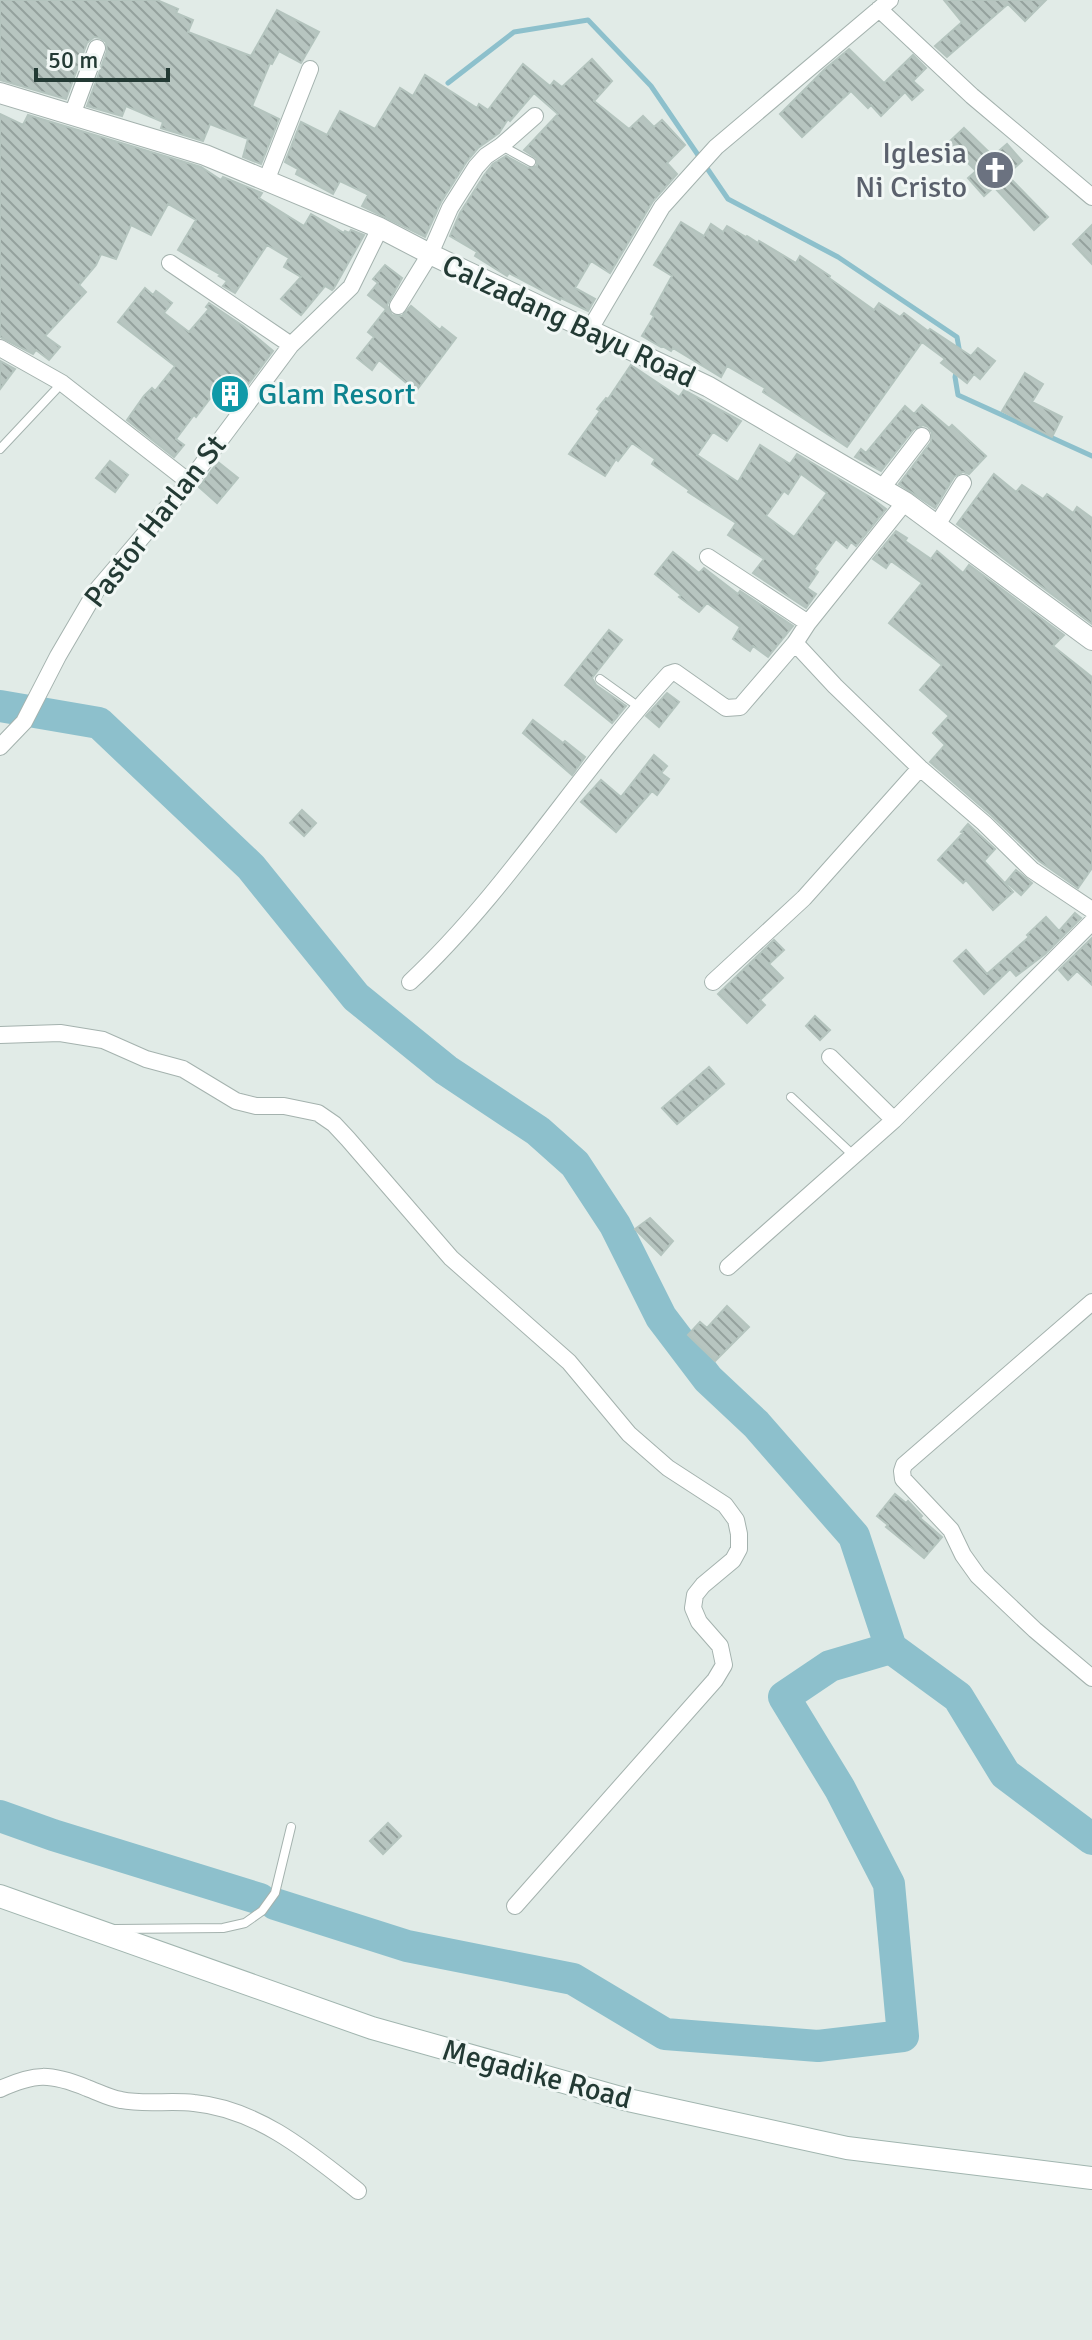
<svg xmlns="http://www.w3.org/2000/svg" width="1092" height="2340" font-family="Signika,sans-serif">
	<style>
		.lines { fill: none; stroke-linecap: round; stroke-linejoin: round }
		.stream { stroke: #8dc0cc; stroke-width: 5 }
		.river { stroke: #8dc0cc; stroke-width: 32 }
		.building { fill: url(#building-back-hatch); stroke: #b4c4be; stroke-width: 2; fill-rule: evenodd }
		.service-casing { stroke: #a4b2ae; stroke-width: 10 }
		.minor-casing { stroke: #a4b2ae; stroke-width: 18 }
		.tertiary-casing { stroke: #a4b2ae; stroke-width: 22 }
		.secondary-casing { stroke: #a1b5af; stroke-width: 24 }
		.service { stroke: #fff; stroke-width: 8 }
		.minor { stroke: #fff; stroke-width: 16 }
		.tertiary { stroke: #fff; stroke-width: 20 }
		.secondary { stroke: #fff; stroke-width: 22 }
		.labels { text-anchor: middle; stroke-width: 6; stroke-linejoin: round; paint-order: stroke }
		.worship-label { font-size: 30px; fill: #5b616d; stroke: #f1f7f5; text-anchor: end }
		.street-label { font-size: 30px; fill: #233a34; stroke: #f1f7f5 }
		.culture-label { font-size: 30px; fill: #0d838f; stroke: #f1f7f5; text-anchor: start }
	</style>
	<defs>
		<pattern id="building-back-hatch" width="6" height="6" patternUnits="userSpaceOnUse" patternTransform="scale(2)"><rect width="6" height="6" fill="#b7c5c0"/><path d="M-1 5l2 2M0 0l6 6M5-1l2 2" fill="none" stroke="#94a19d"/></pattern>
	</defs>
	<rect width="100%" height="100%" fill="#e1ebe7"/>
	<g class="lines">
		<path class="stream" d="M448 83 514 32 588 20 651 86 728 199 838 257 957 337 960 354
			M957 368 955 377 958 395 1092 456"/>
		<path class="river" d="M0 706 99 723 251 867 356 997 446 1070 538 1131 575 1164 615 1225 661 1317 708 1379 756 1424 854 1536 891 1648
			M0 1816 53 1835 260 1899
			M275 1904 407 1946 573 1979 665 2034 818 2046 903 2036 889 1884 840 1789 784 1697 830 1666 891 1648 958 1697 1005 1774 1092 1839"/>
	</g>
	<path class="building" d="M0 0H157L178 9 176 13 193 20 188 32 251 56 277 10 319 32 301 63 279 51 272 64 270 63 252 106 279 119 261 164 243 157 248 139 210 124 203 141 161 128 163 122 126 106 122 116 87 106 107 51 106 42 100 38 94 37 87 43 66 99 0 80Z
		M944 0H1046L1025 21 1008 4 947 57 935 46 962 22Z
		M849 49 884 83 913 55 926 68 913 81 923 90 912 100 905 92 881 116 871 105 868 108 851 91 802 137 780 114 825 69Z
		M592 59 612 81 594 101 629 129 643 116 654 127 662 120 685 145 667 163 677 174 653 201 610 273 591 261 575 288 595 299 588 311 561 298 560 300 509 273 507 276 475 256 477 252 450 236 460 213 485 174 493 164 506 156 528 168 537 166 536 158 524 150 558 114 534 93 510 121 508 119 499 133 478 148 467 161 441 202 425 237 362 206 368 195 365 193 340 181 333 194 296 174 298 169 285 162 301 122 327 135 340 111 375 129 400 88 413 96 425 75 477 108 479 104 488 110 523 64 550 86 554 81 562 87Z
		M0 114 23 125 28 115 201 167 221 180 223 177 262 193 259 198 304 226 311 214 344 233 345 231 349 233 351 230 364 235 334 288 332 290 325 286 301 315 281 299 301 277 284 267 289 258 267 245 235 293 223 286 227 281 219 276 221 275 178 250 196 220 168 204 151 235 131 225 116 259 101 254 96 265 79 285 86 292 45 336 60 347 49 360 36 350 33 354 0 337Z
		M964 128 993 156 1007 144 1022 161 1007 175 1048 217 1034 230 994 187 984 196 968 178 976 171 948 143Z
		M681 222 704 236 711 224 723 232 727 226 746 237 747 236 758 243 759 241 796 263 800 256 830 276 829 278 874 310 879 303 900 317 904 313 928 331 930 329 971 356 978 348 995 361 980 379 974 374 967 383 941 363 945 359 922 342 847 447 763 392 765 388 727 366 721 377 673 348 671 351 662 346 661 347 642 336 654 316 651 314 672 276 654 265Z
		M1092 225V264L1073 244Z
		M385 265 402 278 387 305 392 315 402 316 411 306 440 330 442 327 456 338 416 391 379 360 372 370 357 358 374 337 368 332 386 309 368 295 378 283 373 279Z
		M145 288 153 295 156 291 172 303 164 313 189 332 209 309 206 307 209 303 243 326 273 351 229 410 212 396 196 417 194 415 176 439 184 445 174 457 127 420 144 396 152 388 155 391 175 366 118 322Z
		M0 361 15 369 0 389Z
		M631 365 679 397 684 390 741 421 727 441 713 432 697 455 738 482 760 445 790 464 797 454 870 497 886 509 856 546 851 542 847 548 836 539 814 569 818 572 807 588 816 594 806 608 753 573 764 559 728 535 736 523 688 492 689 490 652 464 655 459 632 443 618 461 616 459 605 476 569 454 600 411 597 409 606 398 608 399ZM801 474 827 493 794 537 766 516 784 491 788 494Z
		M1025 373 1043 384 1032 402 1062 417 1052 437 1002 411Z
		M922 405 949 428 952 425 986 456 969 474 963 472 954 477 935 508 899 484 931 442 932 433 928 427 923 425 914 429 881 471 855 457 861 449 866 453 905 406 914 414Z
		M110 461 128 475 115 492 96 478Z
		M218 462 238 478 217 503 199 487Z
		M994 474 1016 492 1022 485 1043 499 1047 494 1073 513 1077 507 1092 518V624L957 524Z
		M896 531 907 538 905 541 931 559 937 551 963 573 969 565 1064 635 1053 646 1092 677V868L1078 888 1039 861 991 815 930 762 945 745 933 733 949 716 920 690 942 665 889 623 922 583 891 561 886 568 873 559Z
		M673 552 699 573 704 568 738 594 740 591 793 626 768 657 753 646 750 651 733 639 740 627 707 603 699 612 679 597 681 595 655 574Z
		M609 630 622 640 592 678 596 685 626 706 612 723 565 685Z
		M667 693 679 702 659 727 646 716Z
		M533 720 563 743 565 741 585 757 572 775 523 733Z
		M654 755 667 766 661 773 669 779 657 795 652 791 616 832 581 802 601 780 621 797Z
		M302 810 316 823 304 836 290 823Z
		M968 824 995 849 984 861 1013 892 993 910 966 880 963 883 938 860 963 833 961 832Z
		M1016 870 1032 883 1021 895 1006 882Z
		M1075 913 1081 918 1045 954 1016 976 1010 969 984 994 954 961 966 950 987 974 1029 937 1027 935 1046 917 1059 931Z
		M1092 938V985L1077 971 1068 980 1059 970Z
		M774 940 784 950 769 964 783 978 760 1000 765 1005 747 1023 718 994Z
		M815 1016 830 1030 820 1040 806 1026Z
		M709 1067 724 1084 677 1124 662 1108Z
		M650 1218 673 1241 661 1255 635 1229Z
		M727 1306 749 1327 715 1361 688 1335 700 1322 707 1328Z
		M895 1494 906 1503 908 1501 922 1516 920 1518 942 1537 924 1558 886 1527 888 1525 877 1516Z
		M388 1823 401 1836 383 1854 370 1841Z"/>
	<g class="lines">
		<defs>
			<path id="service" d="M502 146 531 162
				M0 449 62 383
				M600 679 639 707
				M791 1097 853 1155
				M116 1929 223 1928 245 1923 262 1911 275 1893 291 1827"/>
			<path id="minor" d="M879 9 972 96 1092 197
				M72 115 97 48
				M266 181 310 69
				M170 263 291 345
				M398 306 430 254 450 208 476 167 486 156 501 146 535 116
				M590 329 662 207 716 147 890 0
				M0 348 62 383 189 482
				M882 488 922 436
				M937 525 963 483
				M708 557 808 623
				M795 643 835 686 920 768 984 823 1032 870 1092 910
				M0 747 24 722 58 656 96 591 189 482 291 345 351 287 380 228
				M410 982C508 890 578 773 669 674L675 672 726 708 740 707 795 643 808 623 905 502
				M713 982 804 898 920 768
				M0 1035 60 1033 103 1040 146 1059 183 1069 236 1101 256 1106H284L318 1113 334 1124 348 1139 451 1258 569 1362 629 1434 668 1468 725 1505 736 1520 739 1534V1549L733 1560 703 1585 695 1595 693 1608 699 1622 720 1646 724 1665 715 1680 515 1906
				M830 1057 894 1120
				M728 1267 894 1120 1092 922
				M1092 1302 904 1465 902 1471 903 1479 951 1530 963 1555 978 1576 1035 1630 1092 1678
				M0 2089C35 2073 50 2073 87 2088 98 2092 109 2098 121 2100 145 2105 170 2100 194 2103 258 2109 310 2153 358 2191"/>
			<path id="tertiary" d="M0 93 205 155 380 228 430 254 709 387 905 502 1092 640"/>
			<path id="secondary" d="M0 1896 372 2028 628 2100 847 2148 1092 2178"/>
		</defs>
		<use href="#service" class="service-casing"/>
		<use href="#minor" class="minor-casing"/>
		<use href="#tertiary" class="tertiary-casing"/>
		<use href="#secondary" class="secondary-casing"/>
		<use href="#service" class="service"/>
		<use href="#minor" class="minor"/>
		<use href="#tertiary" class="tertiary"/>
		<use href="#secondary" class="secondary"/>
	</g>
	<defs>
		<symbol id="church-disc" viewBox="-11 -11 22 22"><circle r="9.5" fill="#6b7280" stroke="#f1f7f5"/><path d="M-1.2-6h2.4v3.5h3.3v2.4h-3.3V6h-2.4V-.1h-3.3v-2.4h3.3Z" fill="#fff"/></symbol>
		<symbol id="building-disc" viewBox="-11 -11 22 22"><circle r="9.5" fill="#0f9aa8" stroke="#f1f7f5"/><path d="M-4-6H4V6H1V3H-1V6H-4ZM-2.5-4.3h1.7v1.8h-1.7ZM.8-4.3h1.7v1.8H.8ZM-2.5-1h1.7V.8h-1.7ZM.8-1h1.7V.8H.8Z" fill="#fff"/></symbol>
	</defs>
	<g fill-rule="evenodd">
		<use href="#church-disc" x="973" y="148" width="44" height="44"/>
		<use href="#building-disc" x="208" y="372" width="44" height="44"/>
	</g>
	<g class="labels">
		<g class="worship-label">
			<text x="967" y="163">Iglesia<tspan x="967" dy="34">Ni Cristo</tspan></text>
		</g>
		<g class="street-label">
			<text transform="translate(569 321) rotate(25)" y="10">Calzadang Bayu Road</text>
			<text transform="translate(155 521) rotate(-52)" y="10">Pastor Harlan St</text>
			<text transform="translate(537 2074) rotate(15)" y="10">Megadike Road</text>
		</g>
		<g class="culture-label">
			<text x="258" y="404">Glam Resort</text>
		</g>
	</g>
	<path d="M36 68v12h132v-12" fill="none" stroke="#233a34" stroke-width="4"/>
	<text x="48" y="68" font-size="24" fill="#233a34" stroke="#f1f7f5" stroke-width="6" paint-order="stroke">50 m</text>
</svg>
